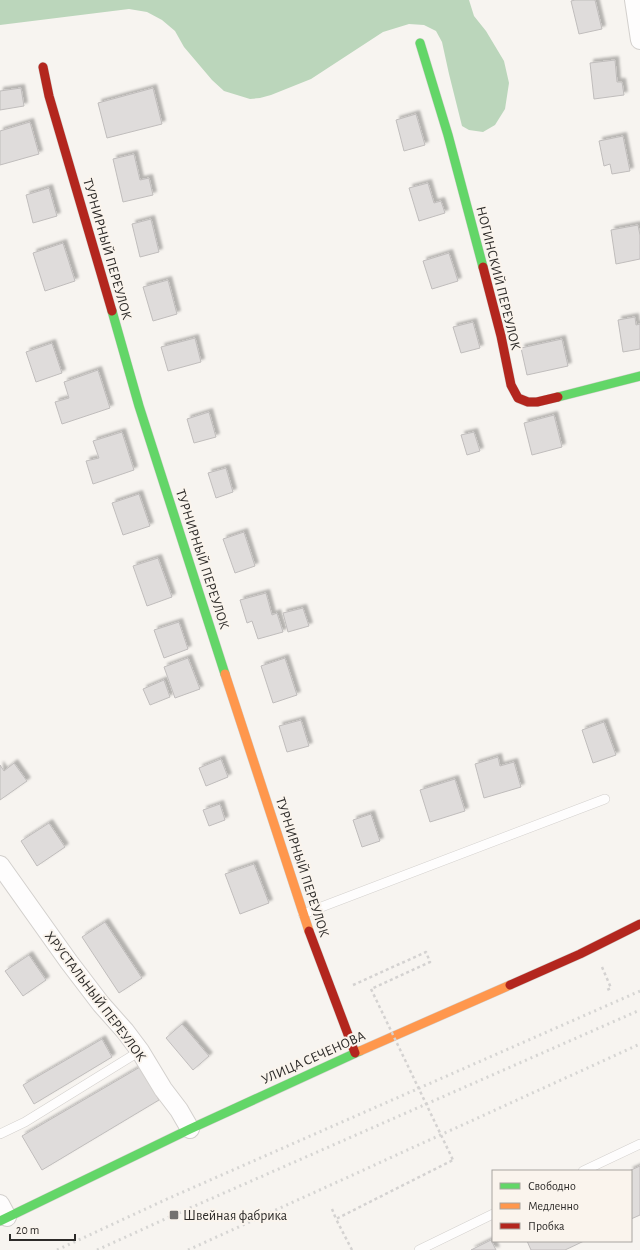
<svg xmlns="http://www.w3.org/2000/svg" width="640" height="1250" font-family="'Alegreya Sans',sans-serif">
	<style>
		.forest { fill: #bbd6bb }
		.building { fill: #dfdcdb; stroke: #c0bdbc; filter: url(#shadow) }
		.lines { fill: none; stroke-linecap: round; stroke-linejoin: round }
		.lane-casing { stroke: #d3d0cd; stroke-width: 10 }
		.street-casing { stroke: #d3d0cd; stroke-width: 20 }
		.fast-casing { stroke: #d3d0cd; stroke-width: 10 }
		.slow-casing { stroke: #d3d0cd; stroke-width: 10 }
		.jam-casing { stroke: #d3d0cd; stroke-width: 10 }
		.path { stroke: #d4d2d1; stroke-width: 2.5; stroke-dasharray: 3 3; stroke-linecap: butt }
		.lane { stroke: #fefdfd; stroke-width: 9 }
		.street { stroke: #fefdfd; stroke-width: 18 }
		.fast { stroke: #63d668; stroke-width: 9 }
		.slow { stroke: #ff974d; stroke-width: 9 }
		.jam { stroke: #b3261e; stroke-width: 9 }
		.rail { stroke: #d6d5d3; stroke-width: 3; stroke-dasharray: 2 4; stroke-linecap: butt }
		.path-bridge { stroke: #d4d2d1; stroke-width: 2.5; stroke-dasharray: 3 3; stroke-linecap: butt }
		.poi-dot { fill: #74716f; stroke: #faf4ed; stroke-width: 1.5 }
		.labels { text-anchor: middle; stroke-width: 4; stroke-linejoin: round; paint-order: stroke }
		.street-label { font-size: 14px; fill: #2d2b29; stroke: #faf4ed }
		.poi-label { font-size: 14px; fill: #2d2b29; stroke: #faf4ed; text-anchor: start }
	</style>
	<defs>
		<filter id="shadow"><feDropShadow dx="3.5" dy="-3.5" stdDeviation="1" flood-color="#0004"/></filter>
	</defs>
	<rect width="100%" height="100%" fill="#f7f4f0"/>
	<path class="forest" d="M0 0H469L474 16 486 31 504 61 509 83 505 109 495 125 483 132 469 130 462 126 449 74 442 42 436 31 424 25 409 24 383 32 311 79 271 95 260 98 250 99 224 91 212 80 184 47 175 31 162 20 147 12 129 9 0 25Z"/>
	<path class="building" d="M575 0H595L602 29 579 34 571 1Z
		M615 60 617 82H622L624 95 594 99 590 63Z
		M21 88 24 106 0 110V91Z
		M153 88 162 124 107 138 98 103Z
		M416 114 425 145 404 151 396 120Z
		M30 122 39 154 0 165V131Z
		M623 136 630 171 612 174 610 164 604 166 599 141Z
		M134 154 140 180 149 178 153 195 123 202 113 159Z
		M428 183 434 203 441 201 445 213 419 221 409 188Z
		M49 188 57 216 33 223 26 195Z
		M151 219 159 252 140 257 132 224Z
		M638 225 640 235V259L616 264 611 230Z
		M63 243 75 281 45 291 33 253Z
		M449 253 458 281 432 289 423 261Z
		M168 280 177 314 153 321 143 287Z
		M635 317 636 325 640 324V349L623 352 618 320Z
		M473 322 480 348 461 353 453 327Z
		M195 338 201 362 168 371 161 347Z
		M562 339 568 366 527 375 521 348Z
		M52 343 62 373 36 382 26 352Z
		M98 370 110 408 62 424 55 402 69 398 64 382Z
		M209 412 216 437 194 443 187 419Z
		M554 415 562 447 532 455 524 423Z
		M122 432 134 470 93 484 86 461 99 458 93 441Z
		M474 432 480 451 467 455 461 435Z
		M226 468 233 492 216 498 208 473Z
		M139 494 150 526 123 535 112 503Z
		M244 532 255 566 235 573 223 539Z
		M158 558 172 597 147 606 133 566Z
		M266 593 272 615 277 613 283 632 258 639 252 621 247 623 240 600Z
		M303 608 309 626 288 632 283 613Z
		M179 622 188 649 164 658 154 630Z
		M188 658 200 689 175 698 164 667Z
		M285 658 297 695 273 703 261 666Z
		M164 680 170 697 150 705 143 689Z
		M301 720 309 746 287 752 279 726Z
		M604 722 616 755 593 763 582 730Z
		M498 757 500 766 514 762 521 787 484 798 475 764Z
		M221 759 228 777 206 786 199 768Z
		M14 763 27 781 0 800V765L4 771Z
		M455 779 465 811 430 822 420 790Z
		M220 804 225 820 209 826 203 810Z
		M371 814 380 841 362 847 353 820Z
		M49 823 65 847 37 866 21 841Z
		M254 864 269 903 240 914 225 874Z
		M105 922 142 978 119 993 82 937Z
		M29 955 46 980 23 996 5 971Z
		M182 1024 209 1056 193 1070 166 1038Z
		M102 1039 112 1057 34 1104 23 1085Z
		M140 1067 159 1100 42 1170 22 1136Z
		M640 1166V1215L631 1219V1171H629Z
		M491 1240 496 1250H471Z
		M527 1241H584L565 1250H531Z"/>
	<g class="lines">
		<defs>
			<path id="lane" d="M303 914 605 799
				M0 1134 25 1122 140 1051
				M583 1171 640 1144
				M419 1250 493 1214"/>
			<path id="street" d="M634 0 640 40
				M0 865 69 962 101 1004 125 1031 140 1051 163 1089 179 1110 190 1129
				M0 1204 7 1217"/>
			<path id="fast" d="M420 43 448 135 483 267
				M112 311 139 406 225 674
				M558 397 640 376
				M0 1221 190 1129 360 1051"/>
			<path id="slow" d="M225 674 309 931
				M360 1051 510 985"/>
			<path id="jam" d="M43 67 49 96 112 311
				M483 267 501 336 511 385 518 398 528 402H537L558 397
				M309 931 355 1053
				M510 985 580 954 640 924"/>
		</defs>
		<use href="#lane" class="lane-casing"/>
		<use href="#street" class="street-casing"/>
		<use href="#fast" class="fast-casing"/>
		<use href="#slow" class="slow-casing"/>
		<use href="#jam" class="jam-casing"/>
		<path class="path" d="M602 967 611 988 607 990
			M353 985 426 952 430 962 371 989
			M332 1209 336 1219
			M352 1250 336 1219 453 1160"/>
		<use href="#lane" class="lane"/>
		<use href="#street" class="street"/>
		<use href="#fast" class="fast"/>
		<use href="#slow" class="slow"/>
		<use href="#jam" class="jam"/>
		<path class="rail" d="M57 1250 167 1199 640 991
			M97 1250 174 1215 640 1010
			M188 1250 640 1044"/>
		<path class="path-bridge" d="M371 989 453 1160"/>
	</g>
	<rect class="poi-dot" x="169" y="1210" width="10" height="10" rx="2"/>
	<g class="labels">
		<g class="street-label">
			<text transform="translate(108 249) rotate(74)" y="5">ТУРНИРНЫЙ ПЕРЕУЛОК</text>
			<text transform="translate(499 278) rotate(76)" y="5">НОГИНСКИЙ ПЕРЕУЛОК</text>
			<text transform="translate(203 559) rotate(72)" y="5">ТУРНИРНЫЙ ПЕРЕУЛОК</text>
			<text transform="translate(303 867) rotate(72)" y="5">ТУРНИРНЫЙ ПЕРЕУЛОК</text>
			<text transform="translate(96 996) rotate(53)" y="5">ХРУСТАЛЬНЫЙ ПЕРЕУЛОК</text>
			<text transform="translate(313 1057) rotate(-24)" y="5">УЛИЦА СЕЧЕНОВА</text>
		</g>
		<g class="poi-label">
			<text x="183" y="1220">Швейная фабрика</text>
		</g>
	</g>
	<rect x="492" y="1170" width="140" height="72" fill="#faf4ed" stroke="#a8a49f"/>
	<rect x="500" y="1183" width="20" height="6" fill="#63d668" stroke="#a8a49f"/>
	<text x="528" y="1190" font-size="12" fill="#2d2b29">Свободно</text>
	<rect x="500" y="1203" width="20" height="6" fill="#ff974d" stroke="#a8a49f"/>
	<text x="528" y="1210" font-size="12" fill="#2d2b29">Медленно</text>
	<rect x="500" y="1223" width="20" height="6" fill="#b3261e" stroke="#a8a49f"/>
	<text x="528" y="1230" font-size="12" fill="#2d2b29">Пробка</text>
	<path d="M10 1234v6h65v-6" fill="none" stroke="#2d2b29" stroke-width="2"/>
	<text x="16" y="1234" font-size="12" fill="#2d2b29" stroke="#faf4ed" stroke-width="3" paint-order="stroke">20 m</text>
</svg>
